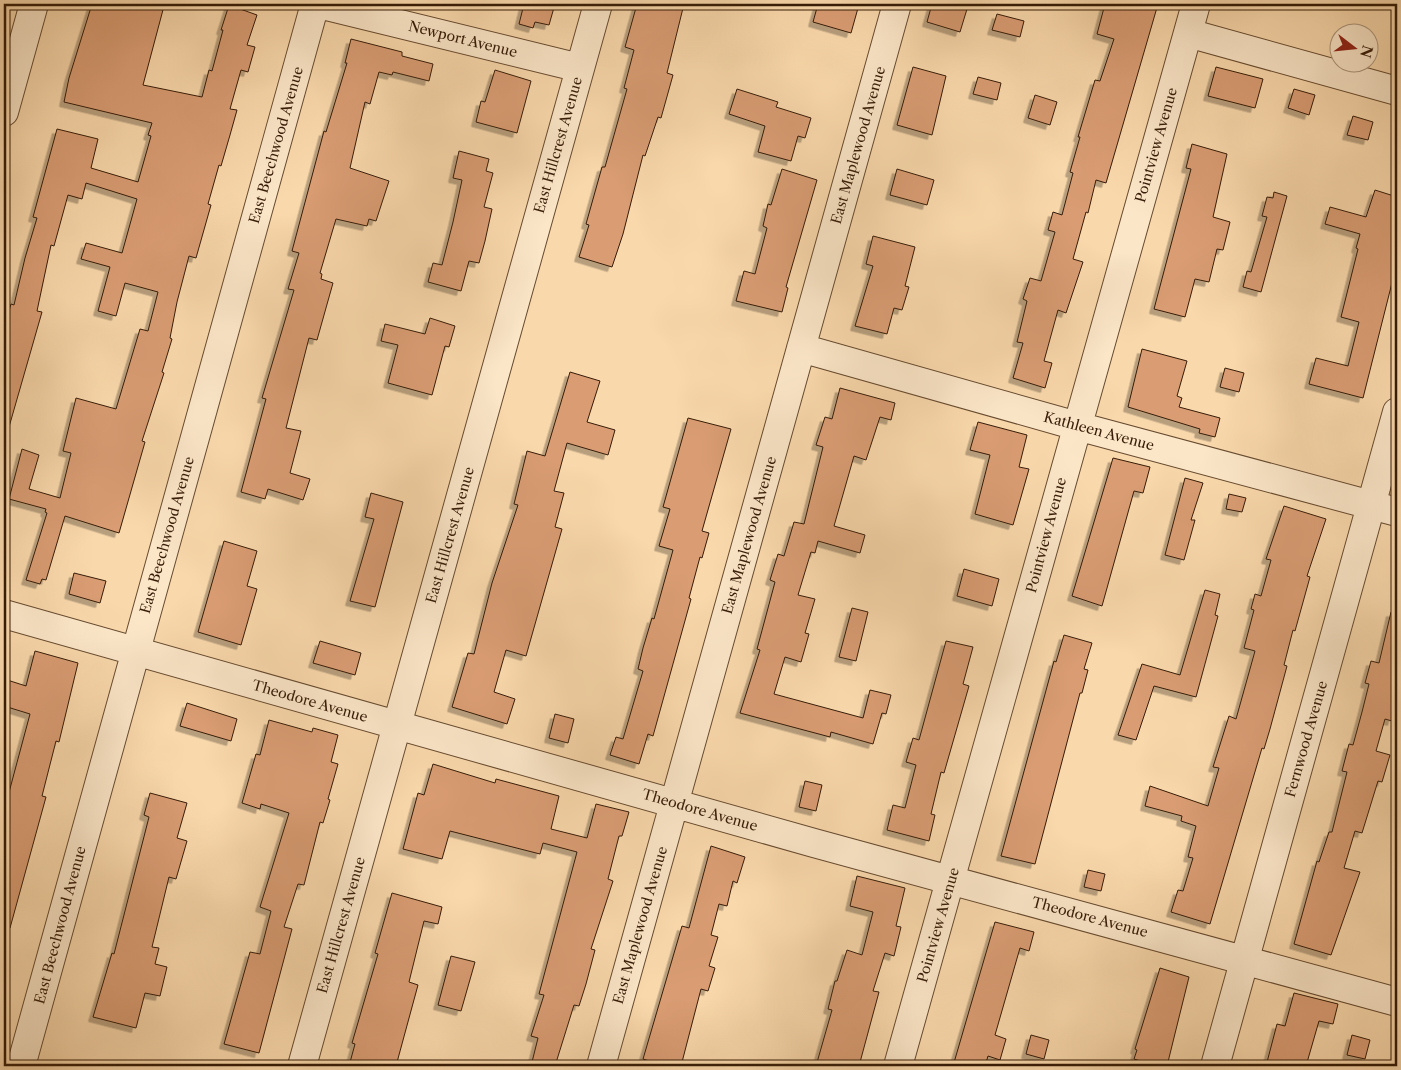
<svg xmlns="http://www.w3.org/2000/svg" width="1401" height="1070" font-family="'Libre Caslon Text',serif">
	<style>
		.building { fill: #d99c73; stroke: #361c07; filter: url(#shadow) }
		.lines { fill: none; stroke-linecap: round; stroke-linejoin: round }
		.minor-casing { stroke: #674b30; stroke-width: 30 }
		.minor { stroke: #fbe6c8; stroke-width: 28 }
		.labels { text-anchor: middle; stroke-width: 4; stroke-linejoin: round; paint-order: stroke }
		.street-label { font-size: 14px; fill: #361c07; stroke: #fbe6c8 }
	</style>
	<defs>
		<filter id="shadow"><feDropShadow dx="-4.5" dy="4.5" stdDeviation="0" flood-color="#0004"/></filter>
	</defs>
	<rect width="100%" height="100%" fill="#f9d8ab"/>
	<filter id="stains"><feTurbulence type="fractalNoise" baseFrequency=".004" numOctaves="4"/><feColorMatrix values="0 0 0 0 .2 0 0 0 0 .09 0 0 0 0 .02 0 0 0 .5 -.17"/></filter>
	<radialGradient id="worn" r=".72"><stop offset=".6" stop-color="#630" stop-opacity="0"/><stop offset="1" stop-color="#630" stop-opacity=".3"/></radialGradient>
	<path class="building" d="M92 4H154L164 6 143 85 202 97 209 70 212 71 223 30H221L229 5 257 15 247 45 255 47 248 72 241 70 230 109 237 110 230 135 221 166 219 165 208 204 211 205 196 258 189 256 177 302 170 338 172 339 162 372 164 373 142 441 145 442 119 533 65 516 46 580 42 579 40 584 26 580 47 513 45 512 46 509 9 499 22 449 39 455 29 489 60 498 71 453 63 451 76 398 116 409 140 329 148 331 158 292 125 283 116 316 98 311 110 267 81 259 86 243 122 253 137 199 86 183 82 199 68 195 54 246 51 245 37 311 42 312 9 427 4 426V327L11 304 14 305 25 258 37 218 33 217 57 129 98 139 91 168 138 182 151 136 148 135 152 123 64 102 69 78Z
		M524 4H555L549 25 535 22 533 28 519 24Z
		M637 4H684L667 73 673 75 661 118 658 117 645 156 643 155 623 234 612 267 579 257 589 225 586 224 602 167H605L627 89 624 88 634 50 625 47Z
		M818 4H843L858 8 851 33 813 22Z
		M932 4H950L967 9 960 32 927 22Z
		M1105 4H1158L1106 183 1096 180 1088 213 1086 212 1073 259 1083 262 1066 313 1058 310 1044 361 1052 363 1045 388 1013 378 1023 343 1017 342 1027 301 1023 299 1030 278 1041 281 1055 232 1048 230 1053 212 1062 215 1073 173 1070 172 1080 137H1078L1095 80 1100 81 1114 39 1097 34Z
		M997 14 1024 21 1020 37 992 30Z
		M351 39 402 52V56L433 64 429 81 393 72 392 75 379 72 370 104 365 102 350 168 389 181 376 221 369 219 367 226 336 219 320 273 322 274 321 279 333 283 317 340 309 338 286 428 301 431 290 473 310 479 303 500 268 489 265 499 241 492 266 399 262 398 294 290 288 289 299 253 292 251 324 131 326 132 347 63H345Z
		M913 67 946 76 932 135 897 125Z
		M1216 67 1263 79 1255 108 1208 96Z
		M495 70 531 81 517 133 476 122 481 101 485 102Z
		M978 77 1001 83 997 100 973 94Z
		M737 89 778 102 776 107 811 118 805 138 798 136 791 161 758 152 765 126 729 114Z
		M1294 89 1315 95 1309 115 1288 108Z
		M1035 95 1057 102 1050 125 1028 118Z
		M1353 116 1373 122 1368 140 1347 135Z
		M1192 144 1227 154 1213 217 1230 222 1223 250 1217 249 1209 282 1195 279 1185 317 1154 309 1191 169 1186 168Z
		M459 151 489 159 486 171 493 173 484 207 492 209 485 241 479 263 469 261 461 291 428 282 433 263 442 265 453 222 462 180 453 178Z
		M782 169 817 180 786 287 788 288 782 312 736 301 744 271 755 274 767 228 763 226 768 204 771 205Z
		M897 169 934 180 927 205 890 195Z
		M1375 190 1397 197V263L1363 398 1309 384 1316 358 1348 366 1359 322 1341 317 1358 249 1356 248 1360 234 1325 224 1330 207 1366 217Z
		M1274 192 1287 196 1261 292 1243 287 1247 271 1251 272 1267 217 1262 216 1267 197 1273 198Z
		M873 236 915 247 905 286 909 287 902 310 894 308 887 334 855 326 873 266 866 264Z
		M430 318 455 326 449 347 445 346 432 395 388 383 398 345 381 341 385 324 425 334Z
		M1142 349 1187 361 1177 396 1182 398 1179 407 1220 418 1215 437 1199 433 1200 429 1128 407Z
		M1225 368 1244 373 1239 392 1220 387Z
		M570 372 600 381 587 422 615 430 608 455 567 443 554 491 564 493 555 527 562 529 526 656 506 650 494 692 515 699 507 724 452 707 468 653 474 654 492 583 518 505 514 504 527 451 545 456Z
		M840 388 895 403 891 420 880 417 866 460 854 456 834 526 865 535 860 553 818 541 815 553 811 552 798 595 815 599 805 633 809 634 801 662 785 657 774 694 863 718 870 690 891 695 886 714 882 713 873 744 831 732 830 737 740 713 760 650 757 649 775 582 770 580 778 554 784 556 794 522 804 524 823 447 816 445 825 417 832 419Z
		M688 418 731 429 702 531 709 533 702 558 700 557 689 598 691 599 653 736 648 734 639 764 610 755 616 737 623 739 643 671 638 669 643 648 652 618 654 619 673 550 659 546 670 509 663 507Z
		M978 422 1027 435 1019 467 1029 469 1013 525 975 514 990 455 970 450Z
		M1113 458 1150 467 1143 493 1134 491 1102 606 1072 596Z
		M1185 478 1203 483 1191 520H1195L1184 560 1165 555Z
		M371 493 403 502 375 607 350 601 374 519 365 517Z
		M1229 494 1246 498 1242 512 1226 509Z
		M1284 506 1326 519 1307 576 1310 577 1295 631 1293 630 1284 665 1287 666 1270 729 1264 749 1262 748 1210 924 1171 912 1178 890 1183 891 1193 858 1188 857 1196 826 1181 821 1182 816 1145 806 1150 786 1208 806 1219 768 1213 767 1229 716 1236 719 1255 651 1244 648 1254 610 1251 609 1255 594 1261 596 1271 560 1266 559Z
		M224 541 257 551 247 586 257 589 241 645 198 632Z
		M964 569 999 579 992 606 957 596Z
		M74 573 106 581 100 603 69 594Z
		M1205 590 1220 594 1215 615 1218 616 1196 697 1154 686 1136 740 1118 735 1142 664 1180 675Z
		M852 608 868 612 856 661 839 657Z
		M1391 612 1397 613V705L1392 721 1385 719 1376 751 1390 755 1382 782 1378 781 1362 833 1355 831 1344 868 1360 872 1331 955 1294 944 1317 861 1319 862 1329 832H1332L1347 772 1342 771 1349 744 1353 745 1362 712 1369 684 1365 683 1371 661 1379 663Z
		M1064 635 1092 643 1084 669 1088 670 1082 693H1080L1035 864 1001 856 1054 661 1056 662Z
		M320 641 361 653 355 675 313 663Z
		M946 641 973 647 963 684 969 686 944 773 941 772 931 814 935 815 929 841 887 830 893 805 905 808 916 765 906 762 913 738 919 740Z
		M35 651 78 663 59 742 56 741 42 796 46 797 10 928 4 927V811L30 714 4 706V679L26 686Z
		M187 703 237 719 231 741 180 726Z
		M555 714 574 719 568 743 549 738Z
		M269 720 312 732 313 728 338 735 331 762 338 764 328 799 330 800 323 823 320 822 304 885 298 884 284 927 292 929 259 1053 224 1044 250 952 260 954 271 911 260 907 289 813 261 804 260 809 242 803 256 754 260 755Z
		M433 764 495 783 496 779 559 796 551 829 587 838 596 804 629 812 622 836H619L608 879 613 881 591 949 595 950 586 984 579 1006 574 1005 555 1066H531L538 1038 531 1036 544 995 539 994 577 852 543 843 540 854 450 831 442 859 403 849 418 793 424 795Z
		M805 781 822 785 816 811 799 807Z
		M150 793 187 803 177 838 187 841 176 879 169 877 152 947 159 948 155 964 167 967 160 996 145 993 136 1028 93 1017 112 953 114 954 149 817 144 815Z
		M711 846 745 857 737 883 733 881 727 906 719 904 711 935 718 937 709 966 715 968 708 991 701 989 681 1066H665L643 1059 682 926 689 928Z
		M1088 870 1105 874 1101 891 1084 887Z
		M857 876 905 888 896 926 901 927 894 956 885 953 873 991 879 992 859 1066H816L832 1010 828 1009 835 981H837L847 950 862 955 873 912 850 906Z
		M392 893 442 907 438 924 424 921 409 982 418 985 396 1066H349L355 1044 352 1043 378 954 375 953Z
		M995 922 1034 932 1029 951 1020 948 995 1035 1006 1039 1000 1060 988 1056 985 1066H953Z
		M451 956 475 962 461 1011 438 1005Z
		M1160 968 1189 977 1167 1066H1157L1134 1059 1137 1050 1135 1049Z
		M1294 993 1338 1004 1333 1024 1319 1021 1306 1066H1266L1277 1024 1285 1026Z
		M1031 1035 1049 1040 1044 1059 1026 1054Z
		M1352 1035 1370 1040 1365 1059 1347 1055Z"/>
	<g class="lines">
		<defs>
			<path id="minor" d="M318 4 580 68
				M1188 33 1397 91
				M4 112 34 4
				M801 348 1077 426 1397 512
				M4 614 814 843 1397 1002
				M21 1066 315 4
				M302 1066 598 4
				M601 1066 897 4
				M898 1066 1196 4
				M1215 1066 1397 412"/>
		</defs>
		<use href="#minor" class="minor-casing"/>
		<use href="#minor" class="minor"/>
	</g>
	<g class="labels">
		<g class="street-label">
			<text transform="translate(463 39) rotate(14)" y="5">Newport Avenue</text>
			<text transform="translate(276 145) rotate(-74)" y="5">East Beechwood Avenue</text>
			<text transform="translate(558 145) rotate(-74)" y="5">East Hillcrest Avenue</text>
			<text transform="translate(858 145) rotate(-74)" y="5">East Maplewood Avenue</text>
			<text transform="translate(1156 145) rotate(-74)" y="5">Pointview Avenue</text>
			<text transform="translate(1099 431) rotate(15)" y="5">Kathleen Avenue</text>
			<text transform="translate(167 535) rotate(-74)" y="5">East Beechwood Avenue</text>
			<text transform="translate(450 535) rotate(-74)" y="5">East Hillcrest Avenue</text>
			<text transform="translate(749 535) rotate(-74)" y="5">East Maplewood Avenue</text>
			<text transform="translate(1046 535) rotate(-75)" y="5">Pointview Avenue</text>
			<text transform="translate(310 701) rotate(16)" y="5">Theodore Avenue</text>
			<text transform="translate(1306 739) rotate(-74)" y="5">Fernwood Avenue</text>
			<text transform="translate(700 810) rotate(16)" y="5">Theodore Avenue</text>
			<text transform="translate(1090 917) rotate(15)" y="5">Theodore Avenue</text>
			<text transform="translate(60 925) rotate(-75)" y="5">East Beechwood Avenue</text>
			<text transform="translate(341 925) rotate(-74)" y="5">East Hillcrest Avenue</text>
			<text transform="translate(640 925) rotate(-74)" y="5">East Maplewood Avenue</text>
			<text transform="translate(938 925) rotate(-74)" y="5">Pointview Avenue</text>
		</g>
	</g>
	<rect width="1401" height="1070" fill="none" stroke="#f9d8ab" stroke-width="20"/>
	<rect x="5" y="5" width="1391" height="1060" fill="none" stroke="#361c07" stroke-width="2.5"/>
	<rect x="10" y="10" width="1381" height="1050" fill="none" stroke="#361c07"/>
	<g transform="translate(1354 48) rotate(106)"><circle r="24" fill="#fbe6c8" stroke="#ac957b"/>
	<path d="M0-4L9 19L0 12L-9 19Z" fill="#8f2418"/>
	<text y="-8" font-size="14" font-weight="bold" text-anchor="middle" fill="#361c07">N</text>
	</g>
	<rect width="100%" height="100%" filter="url(#stains)"/>
	<rect width="100%" height="100%" fill="url(#worn)"/>
</svg>
